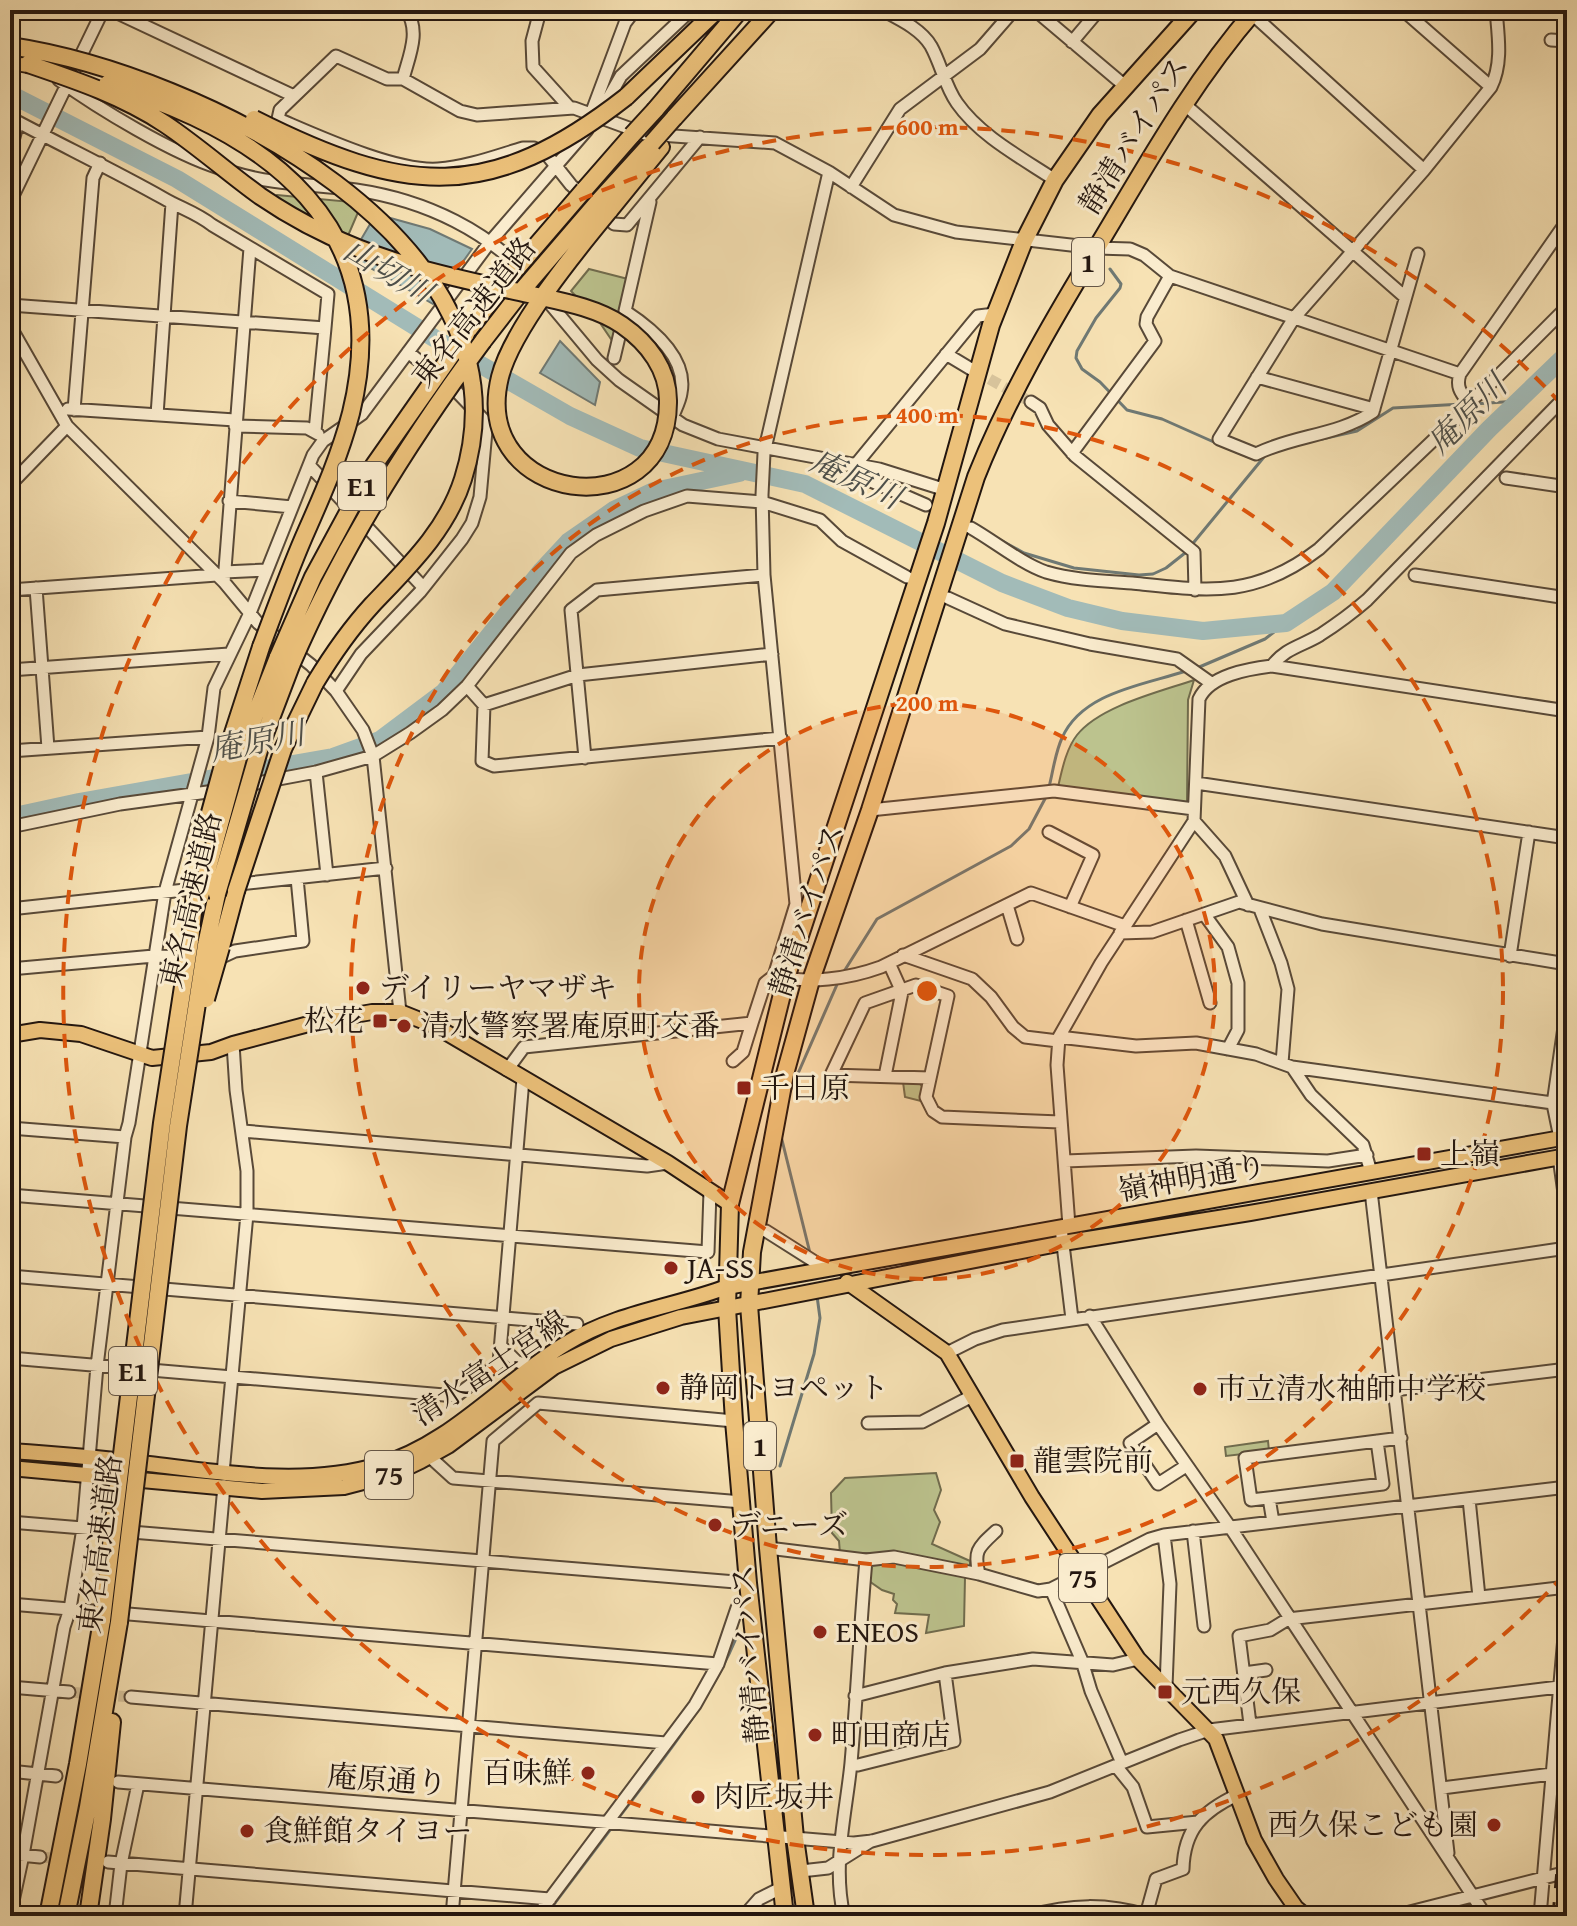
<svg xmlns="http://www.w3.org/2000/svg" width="1577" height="1926" font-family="'Gentium Book Plus','Noto Serif JP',serif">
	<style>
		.green { fill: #bcc38e; stroke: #706c4e; stroke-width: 2 }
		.water { fill: #a2bbb8; stroke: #6f7974; stroke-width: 2 }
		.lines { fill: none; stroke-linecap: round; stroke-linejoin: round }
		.stream { stroke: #6f7974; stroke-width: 3 }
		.river { stroke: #a2bbb8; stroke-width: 18 }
		.minor-tunnel { stroke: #d7c39b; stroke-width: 11; stroke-dasharray: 11 5.5; stroke-linecap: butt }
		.minor-casing { stroke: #584938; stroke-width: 15 }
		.major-casing { stroke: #23160f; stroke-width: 18 }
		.highway-casing { stroke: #23160f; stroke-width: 20 }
		.minor { stroke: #faecce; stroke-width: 11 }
		.major { stroke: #ecc17a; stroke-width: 14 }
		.highway { stroke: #ecc17a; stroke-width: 16 }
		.rail { stroke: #23160f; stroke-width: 3; stroke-dasharray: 14 14; stroke-linecap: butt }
		.highway-bridge-casing { stroke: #23160f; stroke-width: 20; stroke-linecap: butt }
		.highway-bridge { stroke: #ecc17a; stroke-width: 16 }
		.ring { fill: none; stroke: #de560c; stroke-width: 4; stroke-dasharray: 14 10 }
		.poi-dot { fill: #8f2418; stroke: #faecce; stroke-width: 3 }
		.labels { text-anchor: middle; stroke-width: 6; stroke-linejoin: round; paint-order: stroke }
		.shield { fill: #faecce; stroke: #645648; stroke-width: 2 }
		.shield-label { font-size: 28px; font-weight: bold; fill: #23160f }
		.street-label { font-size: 30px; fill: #23160f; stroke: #faecce }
		.poi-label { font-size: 30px; fill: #23160f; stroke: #faecce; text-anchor: start }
		.water-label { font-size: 32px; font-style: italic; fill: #4f504a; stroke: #faecce }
		.centre { fill: #de560c; stroke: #faecce; stroke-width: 4 }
		.ring-label { font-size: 24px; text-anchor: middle; font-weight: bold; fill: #de560c; stroke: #faecce; stroke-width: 6; stroke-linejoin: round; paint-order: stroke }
	</style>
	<rect width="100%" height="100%" fill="#f7e2b4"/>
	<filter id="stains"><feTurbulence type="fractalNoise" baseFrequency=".0025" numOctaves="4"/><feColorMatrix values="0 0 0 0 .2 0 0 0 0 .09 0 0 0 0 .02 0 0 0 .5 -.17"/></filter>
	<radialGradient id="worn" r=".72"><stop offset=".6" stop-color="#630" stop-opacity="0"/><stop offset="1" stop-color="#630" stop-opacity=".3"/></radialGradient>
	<path class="green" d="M277 195 362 203 344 245 273 207Z
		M589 269 628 279 613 342 598 320 571 291Z
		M1194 680 1188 700 1187 803 1058 787C1062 770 1066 749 1077 735 1100 706 1159 692 1194 680Z
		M917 1081 923 1087 921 1101 905 1097 903 1082Z
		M1268 1441 1269 1451 1226 1456 1225 1447Z
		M936 1473 941 1490 934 1510 940 1522 932 1544 970 1561V1569L898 1553H840L839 1541 832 1533 831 1493 845 1478Z
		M891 1561 965 1577 964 1626 926 1633 929 1615 895 1613 897 1604 893 1600 894 1594 882 1590 869 1581 871 1563Z"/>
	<path class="water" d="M376 214 430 229 472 249 433 304 355 259 353 253Z
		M560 341 600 382 595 405 540 373Z"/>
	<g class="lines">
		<path class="stream" d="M1110 269 1121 284 1120 288 1096 318 1077 351 1076 358 1082 369 1100 382 1127 410 1162 419 1216 443
			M1474 404 1518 401
			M1322 439 1357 431 1393 408 1462 404
			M1227 448 1249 457
			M1261 457 1283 449
			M995 537 1024 553 1074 568 1139 575 1153 574 1166 568 1185 553 1264 457
			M1197 668 1265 639 1286 623
			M1049 787C1053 772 1055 753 1062 738 1082 692 1144 685 1186 671
			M843 973 877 919 1011 846 1029 829 1047 795
			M789 1094 839 980
			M781 1136 811 1257
			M780 1466 814 1354 820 1318 817 1296
			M617 1820C663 1759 708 1706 738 1634
			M545 1916 613 1826"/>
		<path class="river" d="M10 94 177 179 434 338 570 416 640 448 805 484 1002 583 1068 608 1122 621 1203 631 1286 623 1333 592 1489 429 1567 354
			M10 817 79 802 333 757 380 740 444 692 542 570 568 542 614 510 654 491 739 473"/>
		<path class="minor-tunnel" d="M975 371 1031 402
			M69 1692 131 1697
			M1552 1774 1567 1772
			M40 1857 103 1862"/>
		<defs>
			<path id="minor" d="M111 10 294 96
				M882 10C899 19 921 29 931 46 941 64 945 86 957 103 980 136 1022 158 1055 180
				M1035 10 1125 86
				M1169 10 1183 21
				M1403 10 1491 87
				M540 11 532 41 533 67 570 108
				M1252 14 1424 170
				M1551 40 1567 41
				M1072 42 1099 10
				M403 79C409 56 421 31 406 10
				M59 80C99 109 172 153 219 168
				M1183 103 1405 297
				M600 113 621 76 691 10
				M591 114 625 23 635 10
				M700 137 627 225 614 224 571 185 548 156 534 148H523C496 156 467 167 438 169 396 172 318 136 278 119L280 110 336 56 387 79H403L460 111 477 115 574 108 645 134 775 143 829 172 894 215 956 232 1097 248 1130 249 1144 255 1170 276 1460 374 1567 221
				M10 152 18 122C67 148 115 171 163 198 180 208 197 213 212 225L328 294 325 328 10 305
				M235 173C274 185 316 184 356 190 424 200 492 231 535 285
				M851 187 900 109 980 49 1014 10
				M10 202 103 10
				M650 202 625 311C651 328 688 358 681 393 680 401 675 410 672 418
				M1418 254 1373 412C1337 436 1294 435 1256 454L1219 439 1294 318 1424 170 1491 87C1503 63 1498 35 1496 10
				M546 299 597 360 619 380 683 425 718 439 879 469 946 490
				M10 326 67 426 224 582 258 623 311 665 336 691 363 730 373 756 400 1012
				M946 354 971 369
				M10 355 22 348
				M614 358 623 320
				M1460 374C1456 386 1460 392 1468 402
				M1257 377 1374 409
				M1031 402 1040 408 1048 425 1075 456 1194 552 1195 590
				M68 409 235 420
				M74 410 93 178 100 163
				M157 415 172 203
				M235 426 307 428 318 434
				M315 431 325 328
				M1072 453 1155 341 1146 324 1147 317 1170 276
				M309 465 423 587
				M1506 478 1567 487
				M10 485 67 426
				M229 501 292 507
				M926 505 857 475 853 468 972 323 978 316 995 314
				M971 528C994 541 1022 564 1046 572 1073 580 1103 581 1132 583 1208 591 1254 599 1319 549L1464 411 1468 402 1483 391 1567 307
				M224 572 267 570
				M1415 575 1567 598
				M224 582 250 248
				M36 588 48 748
				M10 590 217 575
				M948 598 1005 624 1090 644 1177 659 1211 683
				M1272 666C1285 648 1302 646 1320 635 1337 624 1352 613 1367 600L1567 395
				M10 670 229 654
				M467 686 484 705 482 761 494 766 781 738
				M336 691 361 654 420 592 462 539 472 523 480 497 486 431 483 419 457 392 408 352
				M484 705 578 675 772 654
				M10 751 208 737
				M585 758 571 610 597 590 764 575
				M316 772 327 875
				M1196 783 1567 838
				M247 785 316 772 373 756 410 733 442 710 467 686 571 553 596 535 644 511 687 496 762 502 820 520 842 541 907 577
				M870 810 1054 791 1194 809
				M1194 821 1225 856 1248 905
				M10 827 120 804 222 790
				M1049 832 1093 855 1070 907
				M1007 905 1017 939
				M10 909 386 868
				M1260 909 1281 963 1288 989 1282 1063
				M1204 914 1228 947 1238 983V1030L1228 1049
				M1186 920 1210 1003
				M1120 933 1152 932 1239 902 1322 924 1567 964
				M903 955 972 979 991 997 1013 1027 1025 1037 1058 1041
				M1510 956 1529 832
				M213 957H222L235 951 303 941 297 878
				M10 969 154 956 192 957
				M774 976 796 904 764 575 762 495 764 453 829 172
				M1059 1037 1136 1046 1196 1043 1256 1054 1292 1067 1311 1095 1363 1145 1371 1172
				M733 1061 743 1052 752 1023
				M1292 1067 1567 1105
				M507 1070 524 1047 752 1023 765 983 774 976C809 984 848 979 881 967L1031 893 1125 926
				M885 1076 902 992 889 963
				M930 1078 831 1075 865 1003 916 985 948 996 926 1097 933 1111 942 1117 1060 1122
				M10 1128 125 1137
				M243 1131 647 1166 668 1163
				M1560 1138 1553 1104 1567 1006
				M1559 1157 1567 1215
				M1065 1161 1196 1156 1328 1161 1367 1155
				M1371 1191 1448 1853
				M10 1195 708 1252 710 1191
				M1069 1226 1057 1065 1059 1037 1101 963 1194 821 1199 699C1210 675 1248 669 1272 666L1567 711
				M1061 1228 1072 1319
				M766 1231 826 1269
				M10 1276 577 1324
				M1090 1316 1158 1424 1230 1527 1486 1916
				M501 1346 516 1361 530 1367
				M947 1353 975 1339 1003 1330 1567 1248
				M10 1358 456 1396 499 1363 523 1079
				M1394 1390 1567 1369
				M868 1423 922 1422 972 1396
				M1158 1424 1130 1443 1158 1484 1186 1466
				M1377 1441 1383 1484 1251 1500 1245 1458 1401 1438
				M430 1457 453 1478 742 1502
				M223 1473 247 1214V1171L236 1090 233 1044
				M1269 1498 1273 1522
				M1469 1499 1479 1597
				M10 1522 748 1583
				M1193 1531 1204 1626
				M1164 1535 1170 1584 1166 1687
				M768 1548 866 1560 894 1557 979 1574 1038 1591 1051 1589 1150 1539 1164 1535 1567 1487
				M979 1574C973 1550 979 1547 996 1531
				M1051 1589 1082 1661 1091 1691 1122 1763
				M10 1604 718 1664
				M1244 1673 1266 1670
				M10 1687 69 1692
				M855 1696 945 1673 1033 1659 1113 1665 1138 1659
				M131 1697 666 1743
				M1250 1724 1239 1636 1270 1630 1288 1619 1567 1587
				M851 1764 858 1765 954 1741 945 1673
				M1116 1766 1133 1787 1147 1827 1198 1822
				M10 1771 56 1776
				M118 1782 854 1843 872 1841 1050 1792 1179 1740 1209 1730 1559 1687
				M1442 1788 1552 1774
				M10 1854 40 1857
				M108 1862 550 1899
				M801 1871 828 1868 871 1841
				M10 1915 23 1855 64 1627 70 1609 83 1528 97 1366 125 1137 129 1123 165 892 208 737 214 688 250 613 313 455 323 441 362 414 490 242 587 130
				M1146 1915 1156 1879 1183 1869C1184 1829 1203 1811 1237 1795
				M115 1916 121 1864 138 1784
				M185 1916 224 1486
				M452 1916 493 1441 538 1403 734 1421
				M537 1916 695 1705 718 1664 737 1608 750 1597
				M744 1916 759 1899 783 1887
				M844 1916C832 1865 846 1814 851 1763 857 1695 860 1627 866 1560
				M1028 1916C1071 1904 1106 1903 1150 1916
				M1287 1916 1296 1908
				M1394 1916 1567 1872
				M1540 1916 1567 1602"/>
			<path id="major" d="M10 1035 40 1030 81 1034 152 1058 211 1052 233 1044 320 1021 372 1012H400L435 1026 469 1046 668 1163 730 1204
				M847 1282 947 1353 1032 1497 1138 1659 1216 1739 1254 1840 1276 1879 1296 1908 1306 1916
				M10 1451C57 1454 103 1458 149 1464 224 1473 305 1487 379 1465 452 1444 503 1381 567 1343 618 1312 673 1307 727 1287L1567 1137
				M10 1468 262 1491 344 1487 394 1474 421 1461 448 1446 554 1367 611 1339 681 1317 1063 1243 1250 1213 1567 1156"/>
			<path id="highway" d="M10 61 28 64
				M626 97 717 10
				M655 110 740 10
				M674 118 772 10
				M584 190 632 135
				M598 202 648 147
				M609 211 661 147
				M469 329 507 280
				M483 341 524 288
				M260 747 292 663
				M283 749 315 683
				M225 758 261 647
				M238 758 278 657
				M190 941 195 893
				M206 945 217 894
				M221 947 236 891
				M48 1916 78 1764 102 1620
				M66 1916 88 1807 119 1622
				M88 1916 102 1819 112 1722
				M785 1916 748 1583 734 1421 727 1308 730 1204 786 978 936 523 991 325 1024 241 1055 180 1100 115 1194 10
				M806 1916 795 1838 768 1548 749 1305 752 1252 785 1074 811 980 870 810 976 477C1008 397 1051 323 1096 249 1146 166 1191 84 1255 10"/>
		</defs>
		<use href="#minor" class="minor-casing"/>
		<use href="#major" class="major-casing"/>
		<use href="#highway" class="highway-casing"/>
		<use href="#minor" class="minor"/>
		<use href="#major" class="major"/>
		<use href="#highway" class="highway"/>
		<path class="rail" d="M1553 1916 1567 1755"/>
		<defs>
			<path id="highway-bridge" d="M10 46C198 74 539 240 463 479 447 530 408 567 372 605 350 629 332 655 315 683
				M28 64C75 80 123 96 165 124 198 146 228 173 260 196 301 224 347 246 394 261 438 275 483 284 528 294 559 301 596 307 622 325 648 343 669 370 668 403 667 531 469 504 500 377 512 329 576 251 609 211
				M107 84C268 133 397 226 351 413 340 456 321 498 303 539 288 574 275 610 261 647
				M254 119C405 195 489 204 626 97
				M632 135 655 110
				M652 143 674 118
				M510 276 584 190
				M524 288 598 202
				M278 657 313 577 372 468 466 334
				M292 663C342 547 408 442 483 341
				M208 820 225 758
				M236 891 283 749
				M217 894 260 747
				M200 897 238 758
				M206 999 221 947
				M102 1620 162 1123 190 941
				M119 1622 178 1126 206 945"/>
		</defs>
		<use href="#highway-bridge" class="highway-bridge-casing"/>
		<use href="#highway-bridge" class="highway-bridge"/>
	</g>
	<circle cx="927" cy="991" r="288" fill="#de560c" fill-opacity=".12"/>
	<g class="ring">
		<circle cx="927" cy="991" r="288"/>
		<circle cx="927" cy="991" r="576"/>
		<path d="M1564 1575A864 864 0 1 1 1564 407"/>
	</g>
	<g class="poi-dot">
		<circle cx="363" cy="988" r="8"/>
		<rect x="372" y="1013" width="16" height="16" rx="4"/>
		<circle cx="404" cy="1026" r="8"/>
		<rect x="736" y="1080" width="16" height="16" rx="4"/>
		<rect x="1416" y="1146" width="16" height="16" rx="4"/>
		<circle cx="671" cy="1268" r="8"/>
		<circle cx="663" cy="1388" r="8"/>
		<circle cx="1200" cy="1389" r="8"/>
		<rect x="1009" y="1453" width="16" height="16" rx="4"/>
		<circle cx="715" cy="1525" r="8"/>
		<circle cx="820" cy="1632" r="8"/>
		<rect x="1157" y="1684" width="16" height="16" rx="4"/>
		<circle cx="815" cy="1735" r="8"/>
		<circle cx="588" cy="1773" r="8"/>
		<circle cx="698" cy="1797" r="8"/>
		<circle cx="1494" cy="1825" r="8"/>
		<circle cx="247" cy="1831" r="8"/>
	</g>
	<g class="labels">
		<g class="shield">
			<rect x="1072" y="238" width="32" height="48" rx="6"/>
			<rect x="338" y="462" width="48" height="48" rx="6"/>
			<rect x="109" y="1347" width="48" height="48" rx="6"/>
			<rect x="744" y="1422" width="32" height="48" rx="6"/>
			<rect x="365" y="1451" width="48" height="48" rx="6"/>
			<rect x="1059" y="1554" width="48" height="48" rx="6"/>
		</g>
		<g class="shield-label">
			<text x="1088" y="272">1</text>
			<text x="362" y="496">E1</text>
			<text x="133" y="1381">E1</text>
			<text x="760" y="1456">1</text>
			<text x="389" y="1485">75</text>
			<text x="1083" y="1588">75</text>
		</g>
		<g class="street-label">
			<text transform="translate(1134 135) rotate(-58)" y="10">静清バイパス</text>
			<text transform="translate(474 312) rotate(-52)" y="10">東名高速道路</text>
			<text transform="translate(191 900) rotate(-77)" y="10">東名高速道路</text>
			<text transform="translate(807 910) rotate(-72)" y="10">静清バイパス</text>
			<text transform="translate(1192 1178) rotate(-10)" y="10">嶺神明通り</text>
			<text transform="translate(490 1368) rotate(-34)" y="10">清水富士宮線</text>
			<text transform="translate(100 1544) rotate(-83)" y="10">東名高速道路</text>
			<text transform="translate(750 1654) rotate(-95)" y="10">静清バイパス</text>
			<text transform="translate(387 1780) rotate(4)" y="10">庵原通り</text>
		</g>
		<g class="poi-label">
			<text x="379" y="998">デイリーヤマザキ</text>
			<text x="364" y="1031" text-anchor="end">松花</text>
			<text x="420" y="1036">清水警察署庵原町交番</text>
			<text x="760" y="1098">千日原</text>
			<text x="1440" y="1164">上嶺</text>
			<text x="687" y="1278">JA-SS</text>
			<text x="679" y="1398">静岡トヨペット</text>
			<text x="1216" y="1399">市立清水袖師中学校</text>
			<text x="1033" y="1471">龍雲院前</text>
			<text x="731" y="1535">デニーズ</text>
			<text x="836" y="1642">ENEOS</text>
			<text x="1181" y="1702">元西久保</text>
			<text x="831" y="1745">町田商店</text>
			<text x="572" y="1783" text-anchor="end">百味鮮</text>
			<text x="714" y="1807">肉匠坂井</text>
			<text x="1478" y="1835" text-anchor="end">西久保こども園</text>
			<text x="263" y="1841">食鮮館タイヨー</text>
		</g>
		<g class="water-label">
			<text transform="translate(388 271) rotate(31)" y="11">山切川</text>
			<text transform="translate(1467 414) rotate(-45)" y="11">庵原川</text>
			<text transform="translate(856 479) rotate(25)" y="11">庵原川</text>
			<text transform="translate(257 741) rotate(-11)" y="11">庵原川</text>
		</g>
	</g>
	<circle cx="927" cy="991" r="12" class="centre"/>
	<g class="ring-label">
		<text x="927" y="135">600 m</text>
		<text x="927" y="423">400 m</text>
		<text x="927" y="711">200 m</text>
	</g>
	<rect width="1577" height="1926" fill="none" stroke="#f7e2b4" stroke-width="40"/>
	<rect x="12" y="12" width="1553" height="1902" fill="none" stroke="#23160f" stroke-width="4"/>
	<rect x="20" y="20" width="1537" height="1886" fill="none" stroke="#23160f" stroke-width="2"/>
	<rect width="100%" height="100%" filter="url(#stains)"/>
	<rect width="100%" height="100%" fill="url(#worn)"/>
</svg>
